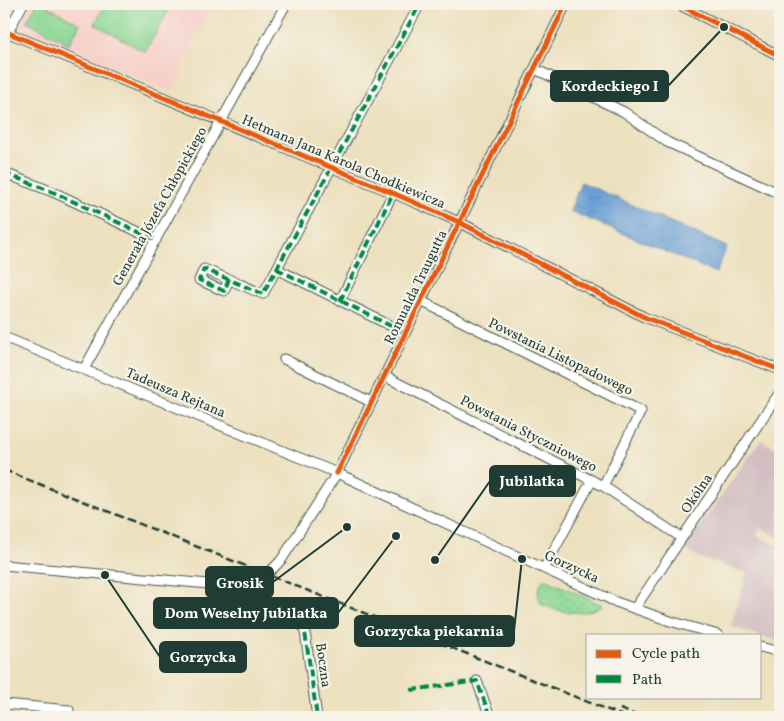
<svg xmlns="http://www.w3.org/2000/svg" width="784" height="721" font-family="Vollkorn,serif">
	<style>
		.built { fill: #f7d0ca }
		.industrial { fill: #d2bec2 }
		.grass { fill: url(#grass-dots); stroke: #558a64 }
		.pitch { fill: #8bd794; stroke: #558a64 }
		.water { fill: url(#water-ripples); stroke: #446e85 }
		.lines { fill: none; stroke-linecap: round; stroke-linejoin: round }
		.minor-casing { stroke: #3e5549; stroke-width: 11 }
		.minor { stroke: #fff; stroke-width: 9 }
		.rail { stroke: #1f3d34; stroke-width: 2.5; stroke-dasharray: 8 4; stroke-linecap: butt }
		.quiet { stroke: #00873e; stroke-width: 4; stroke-dasharray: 8 4; stroke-linecap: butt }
		.cycleway-casing { stroke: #f7f3e8; stroke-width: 8 }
		.cycleway { stroke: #e8590c; stroke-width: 5 }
		.labels { text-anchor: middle; stroke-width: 4.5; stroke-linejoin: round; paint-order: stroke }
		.street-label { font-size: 14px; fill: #1f3d34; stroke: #f7f3e8 }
		.leader { fill: none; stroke: #1f3d34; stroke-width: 2 }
		.callout-dot { fill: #1f3d34; stroke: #f7f3e8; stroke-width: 2 }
		.callout { fill: #1f3d34; stroke: #1f3d34; stroke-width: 2 }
		.callout-label { font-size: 15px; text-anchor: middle; font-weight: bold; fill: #fff }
	</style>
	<defs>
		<pattern id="grass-dots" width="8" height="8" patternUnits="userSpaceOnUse" patternTransform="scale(1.25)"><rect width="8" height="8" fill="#8bd794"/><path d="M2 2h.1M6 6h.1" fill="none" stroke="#78b980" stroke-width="1.8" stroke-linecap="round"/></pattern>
		<pattern id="water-ripples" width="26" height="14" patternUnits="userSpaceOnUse" patternTransform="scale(1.25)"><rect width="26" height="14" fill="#6a9fd6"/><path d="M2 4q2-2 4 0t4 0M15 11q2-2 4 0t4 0" fill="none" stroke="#5783ae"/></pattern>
	</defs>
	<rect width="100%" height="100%" fill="#f7f3e8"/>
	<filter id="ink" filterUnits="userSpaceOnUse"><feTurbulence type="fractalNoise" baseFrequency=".02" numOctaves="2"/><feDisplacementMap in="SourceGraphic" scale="10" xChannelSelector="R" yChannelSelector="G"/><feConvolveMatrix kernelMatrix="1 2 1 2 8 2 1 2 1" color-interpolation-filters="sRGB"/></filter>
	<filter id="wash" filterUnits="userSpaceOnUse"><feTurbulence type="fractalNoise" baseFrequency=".0096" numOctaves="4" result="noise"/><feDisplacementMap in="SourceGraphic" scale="20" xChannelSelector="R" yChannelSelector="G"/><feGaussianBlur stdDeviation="1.12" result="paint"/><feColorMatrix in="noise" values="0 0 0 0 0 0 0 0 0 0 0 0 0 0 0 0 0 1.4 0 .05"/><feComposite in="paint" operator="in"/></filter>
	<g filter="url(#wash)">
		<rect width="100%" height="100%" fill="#ece0be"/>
		<path class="built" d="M32 4H214L195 38 172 92 22 30 20 25Z"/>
		<path class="industrial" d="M761 440 780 450V538L760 528 756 535 780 547V641L730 627 747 573 700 558 684 548Z"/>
		<path class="grass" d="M545 579 603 605C584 617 561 613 541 604 537 594 536 586 545 579Z"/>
		<path class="pitch" d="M37 4H44L80 24 69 44 27 21Z
			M106 4H172L145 52 95 24Z"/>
		<path class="water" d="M581 182 727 247 716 273 570 211Z"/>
	</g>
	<g filter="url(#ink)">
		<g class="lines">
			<defs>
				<path id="minor" d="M678 4 780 56
					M4 31 393 193 459 222 644 317 780 370
					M4 39 23 4
					M535 69 624 112 667 142 780 194
					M4 173 53 192 156 240
					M277 269 405 333
					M229 279 224 291 199 280 204 269 263 294 420 4
					M340 301 393 193
					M421 301 641 411 603 486
					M4 337 337 473 616 602 670 621 718 635
					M284 359 371 402
					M84 369 286 4
					M384 376 603 486 682 538
					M4 565 219 585C248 585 263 582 282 559L337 473 566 4
					M544 569 592 480
					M219 585 221 593 226 599 257 605 297 618 301 622 305 632 317 717
					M635 608 780 392
					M760 647 780 652
					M477 681 490 717
					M4 704 69 710"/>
			</defs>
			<use href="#minor" class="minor-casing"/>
			<use href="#minor" class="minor"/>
			<path class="rail" d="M4 470 626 717
				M620 709 641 717"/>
			<path class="quiet" d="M4 173 53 192 156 240
				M277 269 405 333
				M229 279 224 291 199 280 204 269 263 294 420 4
				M340 301 393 193
				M219 585 221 593 226 599 257 605 297 618 301 622 305 632 317 717
				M411 690 477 681 490 717"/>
			<defs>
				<path id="cycleway" d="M678 4 780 56
					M4 31 393 193 459 222 644 317 780 370
					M337 473 566 4"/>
			</defs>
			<use href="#cycleway" class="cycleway-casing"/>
			<use href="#cycleway" class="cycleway"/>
		</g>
	</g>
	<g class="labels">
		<g class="street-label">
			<text transform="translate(344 161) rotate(23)" y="5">Hetmana Jana Karola Chodkiewicza</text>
			<text transform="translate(159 206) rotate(-61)" y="5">Generała Józefa Chłopickiego</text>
			<text transform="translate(415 287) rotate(-64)" y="5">Romualda Traugutta</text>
			<text transform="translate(561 356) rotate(26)" y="5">Powstania Listopadowego</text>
			<text transform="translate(176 392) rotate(23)" y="5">Tadeusza Rejtana</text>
			<text transform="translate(529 433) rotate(27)" y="5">Powstania Styczniowego</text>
			<text transform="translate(696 493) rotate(-56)" y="5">Okólna</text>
			<text transform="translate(572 566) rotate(25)" y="5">Gorzycka</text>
			<text transform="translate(324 665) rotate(82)" y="5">Boczna</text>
		</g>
	</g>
	<path class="leader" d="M724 27L668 86M435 560L490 481M347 527L273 582M396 536L338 613M522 559L514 631M105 575L160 657"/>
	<g class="callout-dot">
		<circle cx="724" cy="27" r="5"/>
		<circle cx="435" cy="560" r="5"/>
		<circle cx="347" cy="527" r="5"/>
		<circle cx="396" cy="536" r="5"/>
		<circle cx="522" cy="559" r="5"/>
		<circle cx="105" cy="575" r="5"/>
	</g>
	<g class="callout">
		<rect x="551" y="71" width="117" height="30" rx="5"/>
		<rect x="490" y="466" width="85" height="30" rx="5"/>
		<rect x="206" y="567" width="67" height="30" rx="5"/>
		<rect x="154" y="598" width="184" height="30" rx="5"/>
		<rect x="355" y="616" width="159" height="30" rx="5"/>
		<rect x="160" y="642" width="86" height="30" rx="5"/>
	</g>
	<g class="callout-label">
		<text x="610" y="91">Kordeckiego I</text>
		<text x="532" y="486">Jubilatka</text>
		<text x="240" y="588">Grosik</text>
		<text x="246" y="618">Dom Weselny Jubilatka</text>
		<text x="434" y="636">Gorzycka piekarnia</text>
		<text x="203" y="662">Gorzycka</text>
	</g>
	<rect width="784" height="721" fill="none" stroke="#f7f3e8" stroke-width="20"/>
	<rect x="586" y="634" width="175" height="65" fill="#f7f3e8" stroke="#a1aaa0"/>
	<rect x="596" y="650" width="25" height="8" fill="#e8590c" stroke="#a1aaa0"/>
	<text x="632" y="658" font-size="15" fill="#1f3d34">Cycle path</text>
	<rect x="596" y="675" width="25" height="8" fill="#00873e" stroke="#a1aaa0"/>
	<text x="632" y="684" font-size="15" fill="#1f3d34">Path</text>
</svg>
